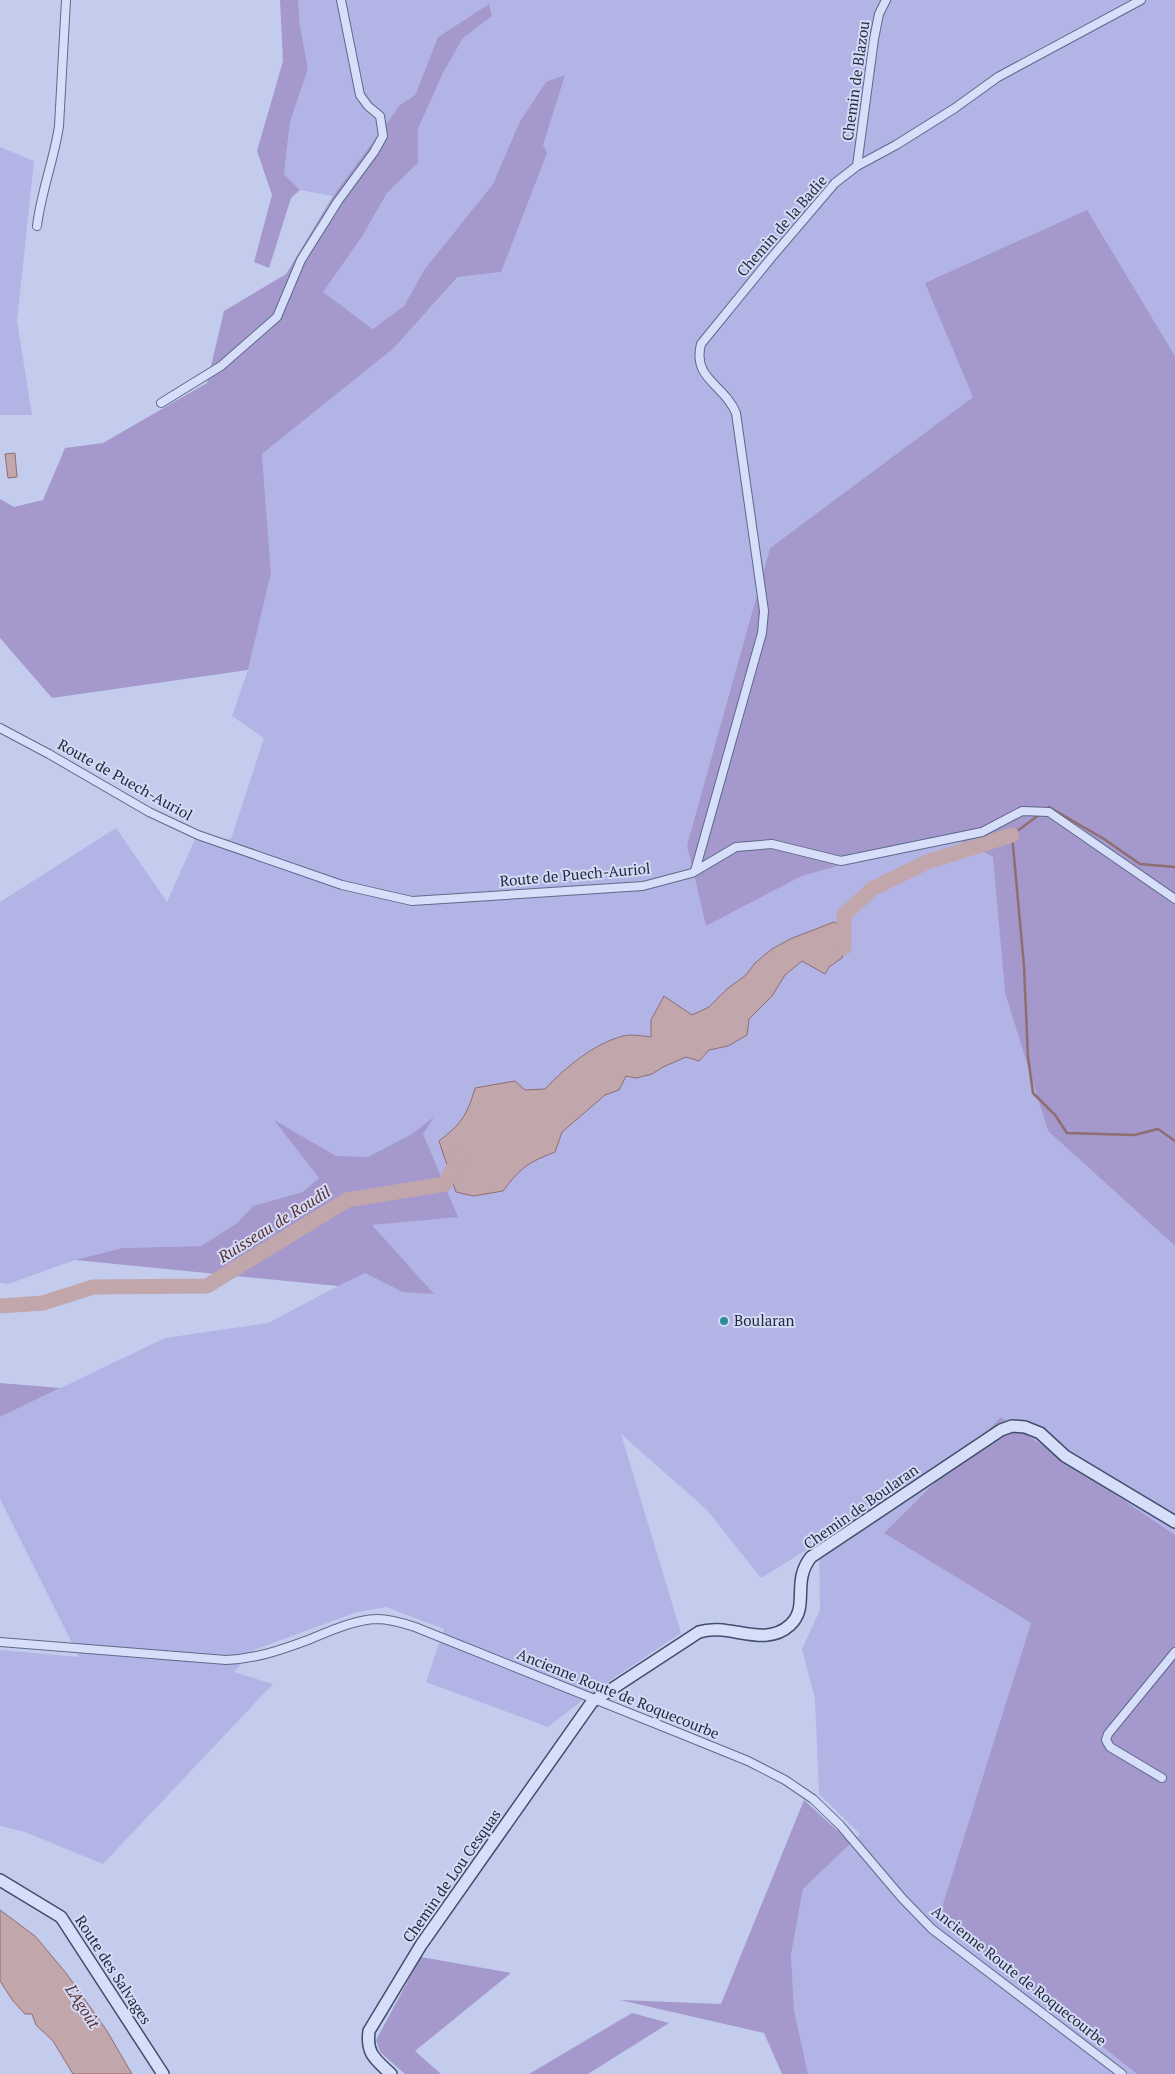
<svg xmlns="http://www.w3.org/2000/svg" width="1175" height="2074" font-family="'PT Serif',serif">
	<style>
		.farmland { fill: #b1b4e4 }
		.green { fill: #a498cc }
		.water { fill: #c1a6ab; stroke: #906d71 }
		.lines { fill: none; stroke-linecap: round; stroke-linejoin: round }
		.stream { stroke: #906d71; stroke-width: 2.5 }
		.river { stroke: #c1a6ab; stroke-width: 15 }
		.street-casing { stroke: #5a6b89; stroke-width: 10 }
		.secondary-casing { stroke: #3e4f6b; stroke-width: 14 }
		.street { stroke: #d7def9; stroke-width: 8 }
		.secondary { stroke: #d7def9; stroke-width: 11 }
		.poi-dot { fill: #2a8d98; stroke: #d4daf6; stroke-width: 2 }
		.labels { text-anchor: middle; stroke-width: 4; stroke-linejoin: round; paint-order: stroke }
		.street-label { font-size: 15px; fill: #1e2939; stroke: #d4daf6 }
		.poi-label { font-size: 15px; fill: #1e2939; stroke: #d4daf6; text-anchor: start }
		.water-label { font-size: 16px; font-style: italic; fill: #59302e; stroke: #d4daf6 }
	</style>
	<rect width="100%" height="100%" fill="#c4ccee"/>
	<path class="farmland" d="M298 0H1175V356L1087 211 973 397 770 548 687 845 706 926 802 876 949 835 994 858 1005 993 1048 1131 1175 1246V1535L1001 1417 884 1533 1031 1623 940 1917 1137 2074H808L794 2010 791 1955 803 1889 860 1834 819 1794 815 1699 802 1649 820 1610 819 1542 761 1578 707 1510 621 1434 681 1633 596 1690 548 1727 426 1682 444 1629 386 1607 357 1612 254 1650 234 1672 273 1684 103 1864 25 1832 0 1826V1650L79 1657 0 1499V1417L165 1338 268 1323 338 1286 253 1206 237 1223 201 1246 122 1248 75 1260 8 1284 0 1283V902L116 828 167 902 195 839H231L264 738 232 716 248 670 271 573 262 454 394 348 459 277 501 272 564 75 519 123 493 184 424 270 404 306 374 329 322 292 363 235 387 193 418 163V129L443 73 463 38 492 16 488 5 438 37 415 95 400 105 333 196 300 190 284 174 290 122 308 69 300 26Z
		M0 147 34 161 17 321 32 415H0Z"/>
	<path class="green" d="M280 0H298L300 26 308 69 290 122 284 174 300 190 291 198 269 268 254 262 272 195 257 151 283 61Z
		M489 4 492 16 463 38 443 73 418 129V163L387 193 363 235 323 292 373 329 404 306 424 270 493 184 519 123 546 82 565 75 543 145 547 153 501 272 458 277 394 348 262 454 271 573 248 670 52 698 0 638V499L14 507 43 500 65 448 103 443 207 383 224 311 286 274 333 196 400 105 415 95 438 37Z
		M1087 210 1175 356V1246L1048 1131 1005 993 993 857 949 835 802 876 706 926 687 845 770 548 973 397 925 283Z
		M434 1117 423 1134 458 1217 372 1225 434 1294 403 1292 365 1273 338 1286 75 1260 122 1248 201 1246 237 1223 253 1206 303 1192 319 1178 274 1120 336 1156 368 1157 412 1134Z
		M0 1383 60 1388 0 1417Z
		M1001 1417 1175 1535V2074H1137L939 1917 1031 1623 884 1533Z
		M804 1800 851 1843 803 1889 791 1955 794 2010 808 2074H782L764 2033 620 2000 721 2004Z
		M421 1957 511 1973 415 2051 441 2074H405L380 2052 376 2040Z
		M632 2013 669 2023 588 2074H529Z"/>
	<path class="water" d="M15 453 17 477 8 478 5 454Z
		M834 922 849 932 842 958 829 967 825 974 802 961 785 975 772 996 749 1019 747 1035 728 1046 709 1050 699 1061 686 1057 663 1067 652 1074 636 1078 626 1076 619 1090 605 1095 562 1132 555 1152C529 1162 520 1168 503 1191L473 1196 456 1192 439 1141C461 1124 467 1116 475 1088L515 1081 525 1090 545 1089C565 1068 593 1044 623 1036 632 1034 642 1036 651 1037V1020L664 996 692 1015 709 1007 727 989 746 975 755 963 772 949 790 939Z
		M0 1910 35 1936 66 1973 107 2031 132 2074H73L53 2041 36 2025 32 2014H25L13 2001 0 1981Z"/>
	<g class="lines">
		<path class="stream" d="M1046 810 1049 807 1104 839 1140 864 1175 867
			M1040 814 1012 835 1024 966 1028 1057 1033 1093 1055 1115 1067 1133 1134 1135 1158 1129 1175 1141"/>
		<path class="river" d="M844 948V915L872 889 927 862 1012 835
			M0 1306 43 1303 93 1287 207 1286 347 1200 445 1184 459 1157"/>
		<defs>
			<path id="street" d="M857 166 874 39 879 14 886 0
				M37 226C41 192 54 160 59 126L66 0
				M161 403 221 366 277 317 301 260 338 201 374 152 383 136 380 116 368 106 360 95 341 0
				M0 728 49 754 149 812 198 835 342 885 412 901 643 886 692 873 736 847 772 844 841 861 982 832 1022 811 1049 812 1175 899
				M695 871 762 633 764 611 736 413C724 384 692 379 701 344L771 258 835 183 857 166 896 145 955 108 998 77 1141 0
				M0 1642 226 1660C255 1659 281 1650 308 1640 330 1631 353 1620 377 1619 390 1619 403 1623 415 1627L679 1733 748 1761 785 1780 813 1799 840 1825 902 1898 932 1929 1122 2074
				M1162 1778 1110 1747 1106 1740 1108 1734 1175 1652"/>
			<path id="secondary" d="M0 1880 61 1917 163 2074
				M391 2074C375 2059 366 2054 369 2031L421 1945 592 1702 699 1632C729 1622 764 1649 790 1625 810 1607 791 1582 811 1557L1001 1430 1012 1426 1025 1427 1040 1433 1065 1456 1175 1522"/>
		</defs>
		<use href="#street" class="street-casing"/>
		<use href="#secondary" class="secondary-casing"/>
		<use href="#street" class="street"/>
		<use href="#secondary" class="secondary"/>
	</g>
	<circle class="poi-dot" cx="724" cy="1321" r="5"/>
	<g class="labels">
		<g class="street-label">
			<text transform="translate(856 81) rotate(-82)" y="5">Chemin de Blazou</text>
			<text transform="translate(782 226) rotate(-49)" y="5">Chemin de la Badie</text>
			<text transform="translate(125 780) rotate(29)" y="5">Route de Puech-Auriol</text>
			<text transform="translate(575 875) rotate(-5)" y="5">Route de Puech-Auriol</text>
			<text transform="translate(861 1507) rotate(-35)" y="5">Chemin de Boularan</text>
			<text transform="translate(618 1694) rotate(22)" y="5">Ancienne Route de Roquecourbe</text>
			<text transform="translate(452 1876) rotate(-55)" y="5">Chemin de Lou Cesquas</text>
			<text transform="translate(113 1970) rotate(57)" y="5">Route des Salvages</text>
			<text transform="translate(1019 1976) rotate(38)" y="5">Ancienne Route de Roquecourbe</text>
		</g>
		<g class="poi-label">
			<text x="734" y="1326">Boularan</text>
		</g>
		<g class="water-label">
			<text transform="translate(274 1224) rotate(-32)" y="6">Ruisseau de Roudil</text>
			<text transform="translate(83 2006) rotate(57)" y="6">L'Agoût</text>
		</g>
	</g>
</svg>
